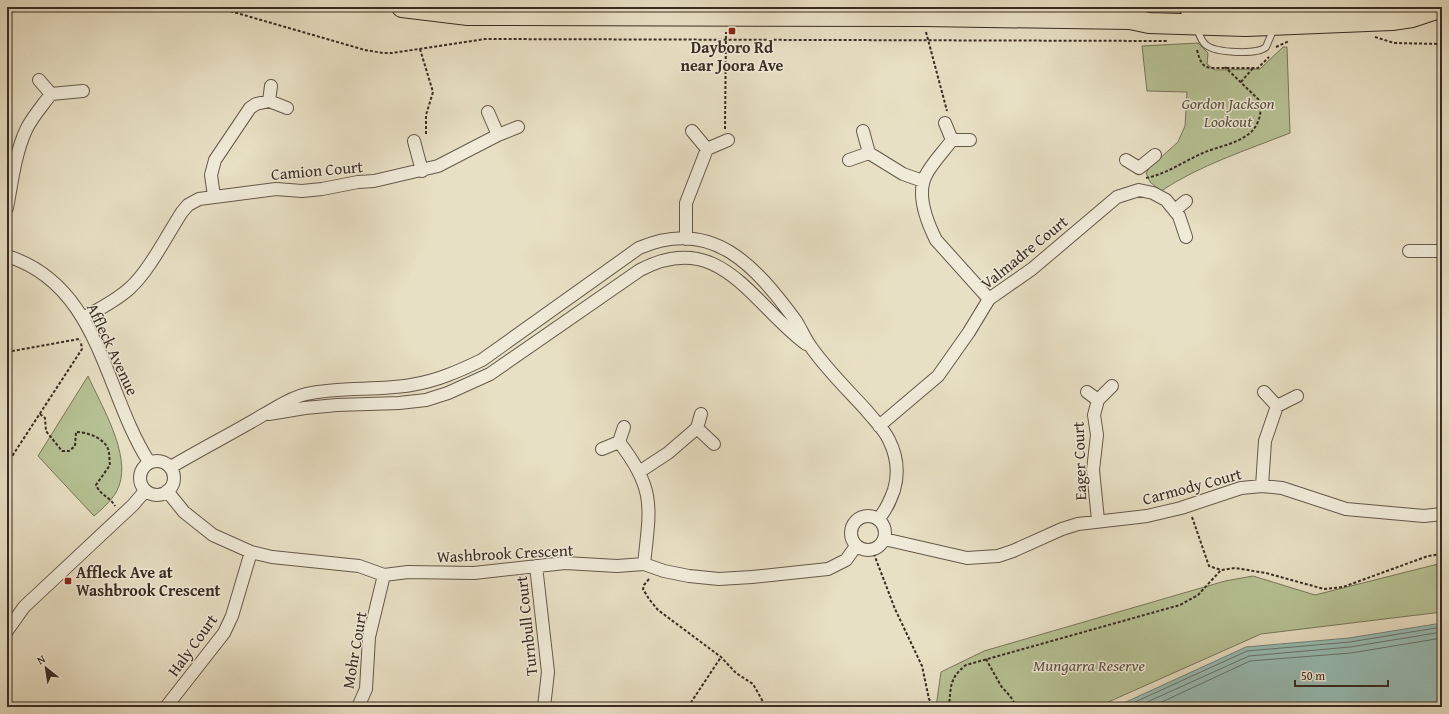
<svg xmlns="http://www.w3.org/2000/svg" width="1449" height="714" font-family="'Gentium Book Plus',serif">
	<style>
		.green { fill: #b6c294; stroke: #78765b }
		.water { fill: #97bdb5; stroke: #71837a }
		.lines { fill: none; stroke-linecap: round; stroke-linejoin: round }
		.shore { stroke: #68746c; stroke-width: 1 }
		.service-casing { stroke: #65584a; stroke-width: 8 }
		.minor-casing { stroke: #65584a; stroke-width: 14 }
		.primary-casing { stroke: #392b22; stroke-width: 22 }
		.path { stroke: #392b22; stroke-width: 2; stroke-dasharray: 3 2; stroke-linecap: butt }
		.service { stroke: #f0ebd9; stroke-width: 6 }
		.minor { stroke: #f0ebd9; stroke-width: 12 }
		.primary { stroke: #e8e0c4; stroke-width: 20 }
		.poi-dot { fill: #8f2418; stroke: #f0ebd9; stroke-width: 1.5 }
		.labels { text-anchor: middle; stroke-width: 3; stroke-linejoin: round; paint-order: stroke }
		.poi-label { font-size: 16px; font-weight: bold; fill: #392b22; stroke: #f0ebd9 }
		.park-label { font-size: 16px; font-style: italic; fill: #58513e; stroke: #f0ebd9 }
		.street-label { font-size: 16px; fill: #392b22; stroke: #f0ebd9 }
	</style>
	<rect width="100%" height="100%" fill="#e8e0c4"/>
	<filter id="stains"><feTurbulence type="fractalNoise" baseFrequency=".005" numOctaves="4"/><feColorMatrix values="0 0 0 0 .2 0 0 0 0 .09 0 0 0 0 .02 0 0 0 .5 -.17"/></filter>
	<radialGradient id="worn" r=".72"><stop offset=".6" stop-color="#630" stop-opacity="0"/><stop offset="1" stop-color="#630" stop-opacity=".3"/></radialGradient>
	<path class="green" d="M1198 43 1208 53 1207 64 1215 70 1260 69 1283 47H1287L1290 133C1247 150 1200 165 1161 191L1150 182 1146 173 1149 168 1178 142 1185 126 1187 92 1147 91 1142 46Z
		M88 376C101 405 131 454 119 486 115 498 102 509 94 516L38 456Z
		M1442 563V612L1261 634 1097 707H936L941 672 984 651 1225 581 1253 576 1315 595Z"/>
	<path class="water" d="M1442 623V707H1115L1246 647 1349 638Z"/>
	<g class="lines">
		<path class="shore" d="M1124 707 1247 651 1350 642 1442 627
			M1136 707 1249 656 1350 647 1442 632
			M1151 707 1250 661 1351 653 1442 638"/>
		<defs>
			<path id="service" d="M1197 28C1199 34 1201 41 1206 45 1216 53 1257 55 1266 47L1274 28"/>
			<path id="minor" d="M39 80 51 94 83 91
				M271 86 269 101 287 108
				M488 112 498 135 518 127
				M945 123 952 140H970
				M692 131 707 149 728 140
				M952 140C944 151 932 163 926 175 916 194 927 222 936 240L989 299
				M414 141 422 171
				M869 153 903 174 923 181
				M849 160 869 153 863 131
				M1126 160 1139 168 1155 155
				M214 196 211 175 215 160 250 108 256 104 269 101
				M7 208C12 182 15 154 26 130 32 117 43 105 51 94
				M1175 210 1186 201
				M686 239V203L707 149
				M1409 251H1442
				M7 256C100 285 104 392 149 462
				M83 318C99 309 116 301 130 288 149 271 167 235 182 212L188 205 199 199 276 189 302 191 322 189 358 182 374 181 438 166 498 135
				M1087 392 1098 400 1112 386
				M1264 392 1277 406 1297 396
				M1098 400 1094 415 1097 435 1093 470 1098 520
				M269 414 305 408 337 405 399 403 426 400 448 393 490 374 640 270C720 228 751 303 806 344
				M701 414 697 428 714 444
				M879 426 938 376 969 332 989 299 1032 269 1117 197 1139 190 1153 193 1166 200 1179 216 1186 237
				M619 442C656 489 650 508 644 564
				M602 449 619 442 624 427
				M140 478a17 17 0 1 1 34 0a17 17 0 1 1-34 0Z
				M171 467C201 449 233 433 263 415 278 407 289 398 306 394 341 386 377 391 411 385 437 381 459 371 482 360L639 248C713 216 756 267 796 321 801 329 805 339 811 347 827 370 848 390 867 411 874 420 884 429 889 440 897 456 899 473 894 490 890 501 886 511 878 519
				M639 472 668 453 697 428
				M1262 486 1265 441 1277 406
				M167 491 184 512 213 535 251 552 272 557 359 566 384 575 408 572 474 573 565 563 617 566 644 564 664 571 689 576 719 579 752 577 828 569 846 560 856 546
				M851 533a17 17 0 1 1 34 0a17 17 0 1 1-34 0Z
				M884 539 967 558 998 556 1013 551 1062 529 1078 524 1147 516 1181 508 1241 488 1262 486 1282 488 1346 509 1424 516 1442 514
				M536 566 548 672 544 707
				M7 631 24 607 133 505 145 491
				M166 707 224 633 232 616 251 552
				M358 707 366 689 369 637 384 575"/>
			<path id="primary" d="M402 7 468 15 923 16 1130 19 1149 23 1245 26 1392 20 1412 17 1442 7
				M1191 11 1336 7"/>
		</defs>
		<use href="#service" class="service-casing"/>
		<use href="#minor" class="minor-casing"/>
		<use href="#primary" class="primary-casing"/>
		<path class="path" d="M216 7 365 50 383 53H392L485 39 1167 41
			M926 32 947 111
			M1375 37 1394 43 1442 44
			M1276 47 1289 41
			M420 49 433 92 426 115V136
			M1197 50C1200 60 1201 67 1212 68H1258L1269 57
			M1241 82 1253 68
			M725 129 726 32
			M1146 178C1167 174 1184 161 1203 153 1219 146 1238 144 1251 132 1259 125 1263 110 1259 100L1225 67
			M7 352 79 339 80 341
			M40 414 45 418 46 431 62 451H69L75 446 76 432C87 432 104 438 108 449 110 454 109 460 110 465L96 485C100 495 110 497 115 506
			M7 464 82 349 81 343H82
			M1192 517 1209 566 1221 570
			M872 549 895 609 922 666 929 699 934 707
			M649 579 644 585 643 589 649 599 658 610 721 657 736 673 753 684 766 707
			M986 659 1001 686 1010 696 1017 707
			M688 707 721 657
			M949 707C951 687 949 678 966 665L1180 605 1198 595 1221 570 1235 568 1266 573 1324 589 1343 587 1428 556 1442 554"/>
		<use href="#service" class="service"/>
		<use href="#minor" class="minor"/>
		<use href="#primary" class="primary"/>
	</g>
	<g class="poi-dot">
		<rect x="728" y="27" width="8" height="8" rx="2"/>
		<rect x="64" y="577" width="8" height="8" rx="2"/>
	</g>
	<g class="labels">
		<g class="poi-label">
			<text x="732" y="53">Dayboro Rd<tspan x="732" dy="18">near Joora Ave</tspan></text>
			<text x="76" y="578" text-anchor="start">Affleck Ave at<tspan x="76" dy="18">Washbrook Crescent</tspan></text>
		</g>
		<g class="park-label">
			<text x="1228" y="109">Gordon Jackson<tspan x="1228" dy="18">Lookout</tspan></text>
			<text x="1089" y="671">Mungarra Reserve</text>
		</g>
		<g class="street-label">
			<text transform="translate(317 170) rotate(-5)" y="6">Camion Court</text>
			<text transform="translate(1024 252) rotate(-39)" y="6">Valmadre Court</text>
			<text transform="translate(113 349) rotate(65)" y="6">Affleck Avenue</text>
			<text transform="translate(1079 461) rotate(-92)" y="6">Eager Court</text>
			<text transform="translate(1192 486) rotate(-15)" y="6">Carmody Court</text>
			<text transform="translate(505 553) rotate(-3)" y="6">Washbrook Crescent</text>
			<text transform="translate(526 626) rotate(-96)" y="6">Turnbull Court</text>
			<text transform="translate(192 645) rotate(-54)" y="6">Haly Court</text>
			<text transform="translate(354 650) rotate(-80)" y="6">Mohr Court</text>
		</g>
	</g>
	<rect width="1449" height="714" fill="none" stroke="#e8e0c4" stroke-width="24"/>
	<rect x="8" y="8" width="1433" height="698" fill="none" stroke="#392b22" stroke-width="2"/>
	<rect x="12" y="12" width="1425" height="690" fill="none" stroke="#392b22"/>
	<g transform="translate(46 668) rotate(330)" stroke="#f0ebd9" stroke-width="3" paint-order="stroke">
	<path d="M0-3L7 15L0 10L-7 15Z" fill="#392b22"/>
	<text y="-6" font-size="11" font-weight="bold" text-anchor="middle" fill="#392b22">N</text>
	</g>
	<path d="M1295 680v6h93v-6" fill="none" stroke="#392b22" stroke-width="2"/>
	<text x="1301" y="680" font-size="12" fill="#392b22" stroke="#f0ebd9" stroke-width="3" paint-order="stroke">50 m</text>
	<rect width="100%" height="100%" filter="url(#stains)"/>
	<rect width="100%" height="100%" fill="url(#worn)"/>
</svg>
